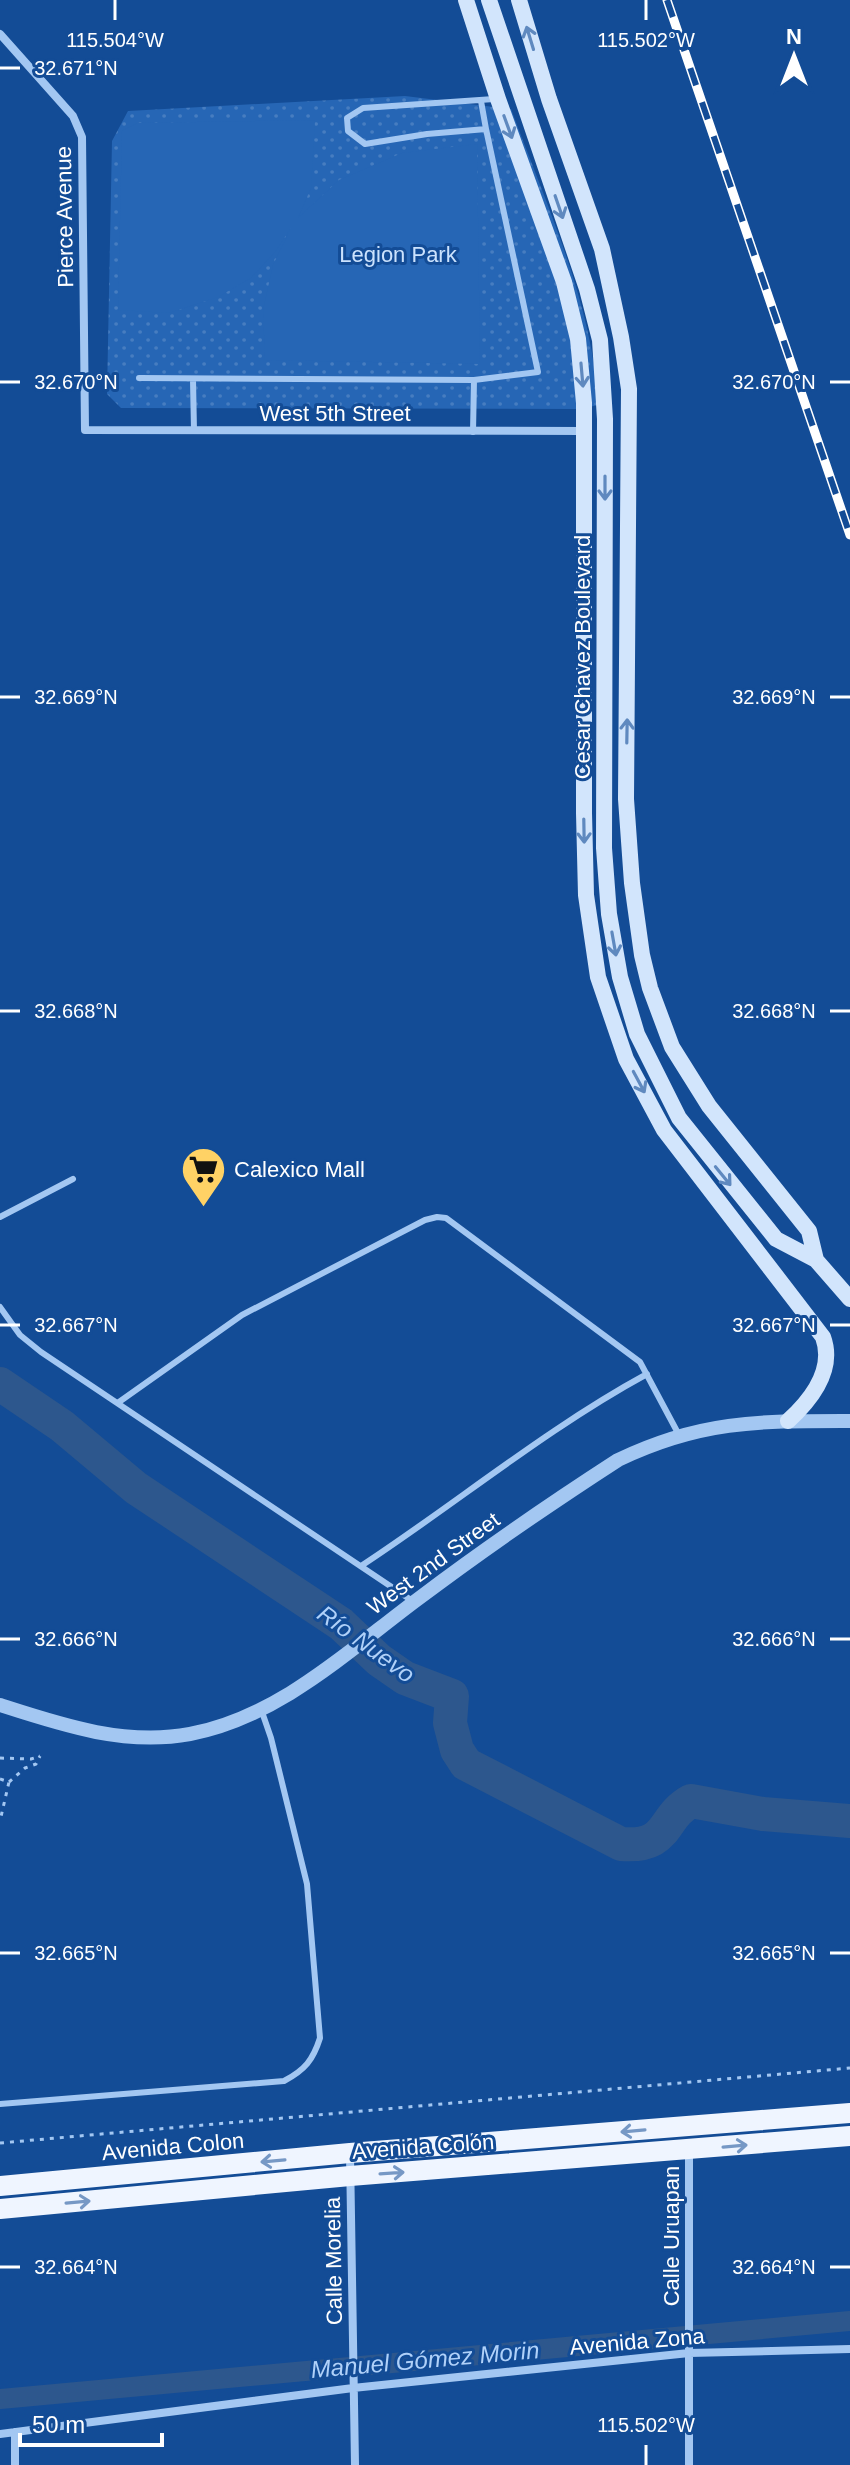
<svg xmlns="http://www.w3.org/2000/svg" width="850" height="2465" font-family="Helvetica,sans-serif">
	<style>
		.park { fill: url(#park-dots) }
		.pitch { fill: #2666b5 }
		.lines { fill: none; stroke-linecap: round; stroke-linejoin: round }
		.canal { stroke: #2d578d; stroke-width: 20 }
		.river { stroke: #2d578d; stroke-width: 34 }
		.path { stroke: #a3c7f2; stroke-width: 3; stroke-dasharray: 4 6; stroke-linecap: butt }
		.service { stroke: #a3c7f2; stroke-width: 6 }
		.minor { stroke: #a3c7f2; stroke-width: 8 }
		.tertiary { stroke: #a3c7f2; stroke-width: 14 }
		.secondary { stroke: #d2e5fc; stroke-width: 16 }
		.primary { stroke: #eff5ff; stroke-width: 20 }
		.rail-casing { stroke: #fff; stroke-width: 9 }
		.rail { stroke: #134c96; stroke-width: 6; stroke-dasharray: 18; stroke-linecap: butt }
		.oneway { stroke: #5f89bf }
		.oneway2 { stroke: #7698c5 }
		.ticks { fill: none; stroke: #fff; stroke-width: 3 }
		.labels { text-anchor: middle; stroke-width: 6; stroke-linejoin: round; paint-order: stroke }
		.street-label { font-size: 22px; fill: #fff; stroke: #134c96 }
		.park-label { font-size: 22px; fill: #cbe2fd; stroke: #134c96 }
		.poi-label { font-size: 22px; fill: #fff; stroke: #134c96; text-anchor: start }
		.water-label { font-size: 24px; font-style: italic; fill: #b0d1f9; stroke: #134c96 }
		.ticks-label { font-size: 20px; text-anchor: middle; fill: #fff; stroke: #134c96; stroke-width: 6; stroke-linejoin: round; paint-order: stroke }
	</style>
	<defs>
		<pattern id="park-dots" width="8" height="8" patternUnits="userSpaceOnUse" patternTransform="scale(2)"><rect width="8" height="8" fill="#2666b5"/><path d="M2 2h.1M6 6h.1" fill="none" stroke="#477dc0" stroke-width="1.8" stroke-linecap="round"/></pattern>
	</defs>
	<rect width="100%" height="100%" fill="#134c96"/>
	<path class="park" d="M405 96 511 109C545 201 594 307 598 405L580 409 121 408 107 394 112 141 128 111Z"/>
	<path class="pitch" d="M315 120 311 188 298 218 339 180 402 153 477 144 480 364 265 360 263 310 273 265 291 228 275 252 251 278 218 297 169 313 118 310 122 131 137 123Z"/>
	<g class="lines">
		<path class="canal" d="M0 2399 850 2321"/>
		<path class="river" d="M0 1384 62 1426 136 1488 341 1624 379 1660 405 1678 452 1696 450 1723 457 1750 466 1764 621 1844C671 1848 660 1818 691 1801L763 1814 850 1821"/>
		<path class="path" d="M0 1758 31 1759 40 1756
			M0 1779 9 1782 0 1821
			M9 1782 25 1768 36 1764 40 1756
			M0 2143 850 2068"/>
		<path class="service" d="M481 101 486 129
			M139 378 474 380
			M193 380 194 431
			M473 432 474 380 538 372 486 129 427 134 365 144 348 131 347 118 363 108 494 99
			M0 1217 73 1179
			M0 1307 20 1335 41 1352 414 1602
			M119 1402 242 1315 425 1220 437 1217 446 1218 640 1362 679 1435
			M361 1566C457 1503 546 1429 647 1374
			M0 2104 284 2081C305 2070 313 2060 320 2038L307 1884 271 1738 261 1709"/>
		<path class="minor" d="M0 34 73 116 82 137 85 430 583 431
			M689 2151V2465
			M350 2154 355 2465
			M0 2434 353 2388 689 2353 850 2349
			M15 2465V2432"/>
		<path class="tertiary" d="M0 1705C62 1725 124 1746 190 1734 279 1717 348 1651 418 1599 483 1550 550 1504 618 1460 701 1420 760 1421 850 1421"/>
		<path class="secondary" d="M466 0 498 99 564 282 578 339 584 403V813L586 895 598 977 626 1059 664 1130 823 1337C835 1370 811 1400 788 1421
			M489 0 587 289 600 340 605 419 604 848 609 914 620 977 637 1034 679 1118 776 1239 816 1260 850 1299
			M519 0 549 99 602 249 621 337 629 389 626 799 632 883 642 955 650 988 672 1047 709 1106 809 1231 816 1260"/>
		<path class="primary" d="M0 2186 350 2153 850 2113
			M0 2209 350 2176 850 2136"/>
		<defs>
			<path id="rail" d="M667 0 850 535"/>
		</defs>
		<use href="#rail" class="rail-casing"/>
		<use href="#rail" class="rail"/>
	</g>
	<defs><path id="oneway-shaft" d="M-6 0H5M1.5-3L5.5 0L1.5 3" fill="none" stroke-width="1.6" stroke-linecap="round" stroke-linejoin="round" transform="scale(2)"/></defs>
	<g class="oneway">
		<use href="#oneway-shaft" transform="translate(530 38) rotate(-107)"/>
		<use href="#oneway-shaft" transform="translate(508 127) rotate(70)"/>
		<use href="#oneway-shaft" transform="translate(559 207) rotate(71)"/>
		<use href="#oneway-shaft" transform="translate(582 375) rotate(85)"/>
		<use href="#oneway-shaft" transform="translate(605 488) rotate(90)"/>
		<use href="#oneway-shaft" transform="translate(627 731) rotate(-89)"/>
		<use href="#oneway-shaft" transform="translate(584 831) rotate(89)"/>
		<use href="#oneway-shaft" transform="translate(614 944) rotate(80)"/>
		<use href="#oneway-shaft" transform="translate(639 1082) rotate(62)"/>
		<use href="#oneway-shaft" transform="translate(723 1176) rotate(51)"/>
	</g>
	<g class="oneway2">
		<use href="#oneway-shaft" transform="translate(633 2131) rotate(175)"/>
		<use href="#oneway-shaft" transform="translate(735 2146) rotate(-5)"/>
		<use href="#oneway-shaft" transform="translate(273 2161) rotate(175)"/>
		<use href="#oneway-shaft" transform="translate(392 2173) rotate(-4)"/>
		<use href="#oneway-shaft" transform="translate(78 2202) rotate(-5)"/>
	</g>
	<path class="ticks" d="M115 0V20M646 0V20M0 68H20M0 382H20M830 382H850M0 697H20M830 697H850M0 1011H20M830 1011H850M0 1325H20M830 1325H850M0 1639H20M830 1639H850M0 1953H20M830 1953H850M0 2267H20M830 2267H850M646 2445V2465"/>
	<defs>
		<symbol id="supermarket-pin" viewBox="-11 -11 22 30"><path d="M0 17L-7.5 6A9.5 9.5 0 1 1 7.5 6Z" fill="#ffd265" stroke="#134c96"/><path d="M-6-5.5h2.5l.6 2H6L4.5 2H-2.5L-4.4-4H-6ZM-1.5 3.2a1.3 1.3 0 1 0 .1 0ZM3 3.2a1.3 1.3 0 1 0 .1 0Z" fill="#111"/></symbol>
	</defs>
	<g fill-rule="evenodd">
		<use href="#supermarket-pin" x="178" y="1144" width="51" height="69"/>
	</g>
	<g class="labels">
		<g class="street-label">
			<text transform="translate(64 217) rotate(-91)" y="8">Pierce Avenue</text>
			<text x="335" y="421">West 5th Street</text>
			<text transform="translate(582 657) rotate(-90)" y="8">Cesar Chavez Boulevard</text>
			<text transform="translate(433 1563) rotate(-36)" y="8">West 2nd Street</text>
			<text transform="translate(173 2146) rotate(-5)" y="8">Avenida Colon</text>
			<text transform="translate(423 2146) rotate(-4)" y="8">Avenida Colón</text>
			<text transform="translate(671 2236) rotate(-90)" y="8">Calle Uruapan</text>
			<text transform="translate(333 2261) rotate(-91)" y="8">Calle Morelia</text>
			<text transform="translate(637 2341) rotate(-5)" y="8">Avenida Zona</text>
		</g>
		<g class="park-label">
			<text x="398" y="262">Legion Park</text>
		</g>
		<g class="poi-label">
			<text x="234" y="1177">Calexico Mall</text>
		</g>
		<g class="water-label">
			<text transform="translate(366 1644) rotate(36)" y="8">Río Nuevo</text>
			<text transform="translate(425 2360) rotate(-5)" y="8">Manuel Gómez Morin</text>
		</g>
	</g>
	<g class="ticks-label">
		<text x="115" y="47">115.504°W</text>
		<text x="646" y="47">115.502°W</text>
		<text x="76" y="75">32.671°N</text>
		<text x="76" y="389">32.670°N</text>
		<text x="774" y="389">32.670°N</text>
		<text x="76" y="704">32.669°N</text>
		<text x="774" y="704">32.669°N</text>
		<text x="76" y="1018">32.668°N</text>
		<text x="774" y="1018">32.668°N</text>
		<text x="76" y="1332">32.667°N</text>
		<text x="774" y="1332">32.667°N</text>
		<text x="76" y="1646">32.666°N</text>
		<text x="774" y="1646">32.666°N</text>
		<text x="76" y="1960">32.665°N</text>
		<text x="774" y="1960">32.665°N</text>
		<text x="76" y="2274">32.664°N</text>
		<text x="774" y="2274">32.664°N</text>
		<text x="646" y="2432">115.502°W</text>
	</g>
	<g transform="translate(794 56)" stroke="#134c96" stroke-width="6" paint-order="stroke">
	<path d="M0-6L14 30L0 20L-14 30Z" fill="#ffffff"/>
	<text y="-12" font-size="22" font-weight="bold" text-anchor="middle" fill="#ffffff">N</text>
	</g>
	<path d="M20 2433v12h142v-12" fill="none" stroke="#ffffff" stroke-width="4"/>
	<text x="32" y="2433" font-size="24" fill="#ffffff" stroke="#134c96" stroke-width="6" paint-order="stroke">50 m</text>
</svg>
